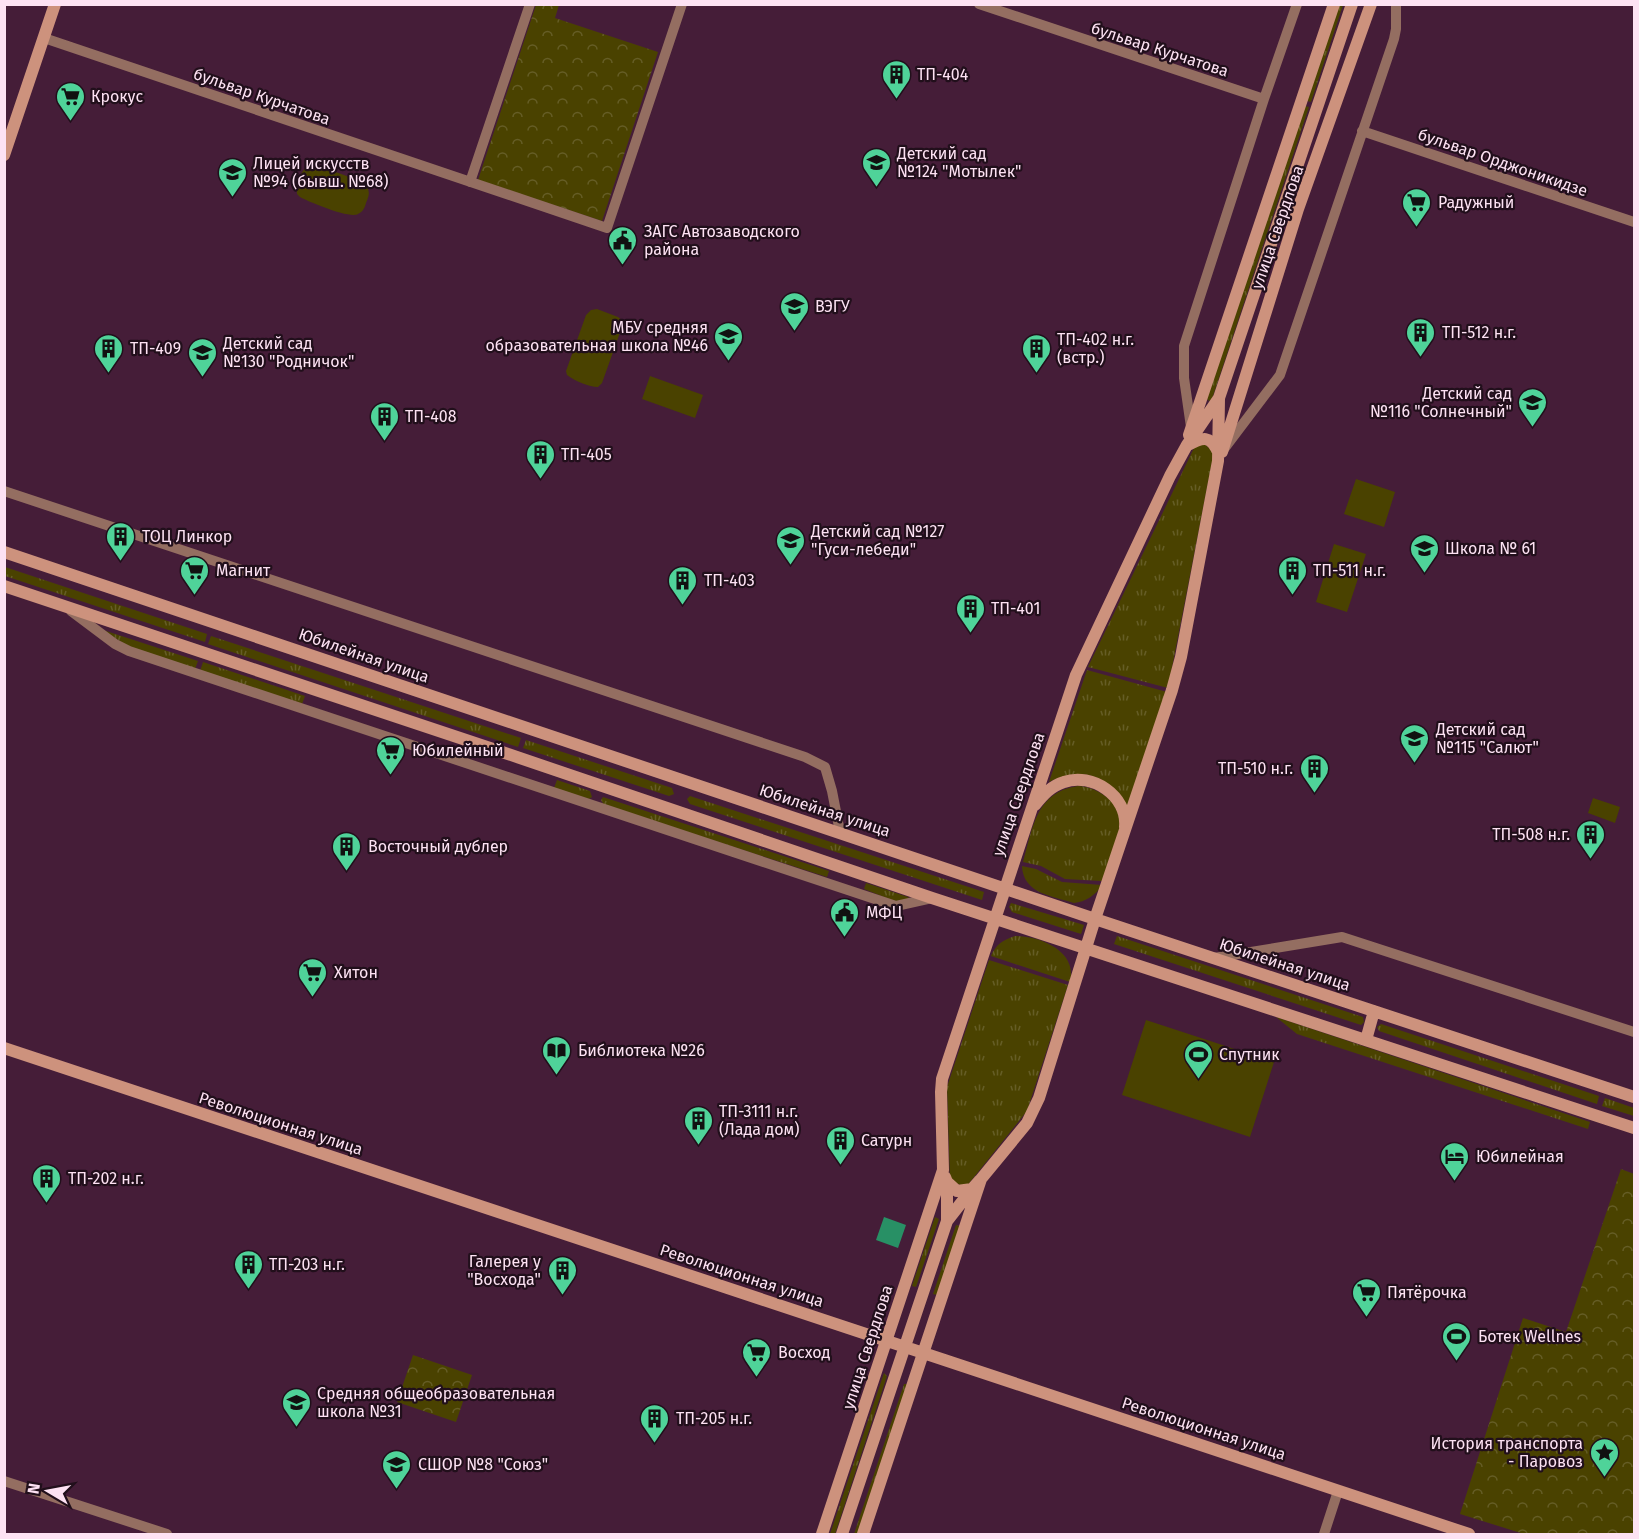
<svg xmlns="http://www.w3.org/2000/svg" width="1639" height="1539" font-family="'Fira Sans',sans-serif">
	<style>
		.grass { fill: url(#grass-tufts) }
		.park { fill: url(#park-crowns) }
		.pitch { fill: #4a4200 }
		.water { fill: #289065 }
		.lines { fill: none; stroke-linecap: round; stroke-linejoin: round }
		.minor { stroke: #946e61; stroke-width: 10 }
		.secondary { stroke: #cd927d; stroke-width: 12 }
		.labels { text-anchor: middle; stroke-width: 4.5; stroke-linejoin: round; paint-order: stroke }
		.street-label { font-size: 16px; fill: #fde2f3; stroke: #210f1b }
		.poi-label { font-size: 16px; fill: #fde2f3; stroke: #210f1b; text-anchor: start }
	</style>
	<defs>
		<pattern id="grass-tufts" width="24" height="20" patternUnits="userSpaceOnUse" patternTransform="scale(1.5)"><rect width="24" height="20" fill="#4a4200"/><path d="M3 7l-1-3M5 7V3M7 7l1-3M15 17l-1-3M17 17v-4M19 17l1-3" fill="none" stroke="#655d26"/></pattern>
		<pattern id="park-crowns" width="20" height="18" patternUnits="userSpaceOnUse" patternTransform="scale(1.5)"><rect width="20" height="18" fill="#4a4200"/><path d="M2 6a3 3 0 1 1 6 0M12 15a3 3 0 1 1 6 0" fill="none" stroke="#655d26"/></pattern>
	</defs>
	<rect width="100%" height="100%" fill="#451d38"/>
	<path class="grass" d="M1338 5H1343L1311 102 1307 101Z
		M1305 106 1309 107 1212 399 1209 401 1207 399Z
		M1202 442 1214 452 1168 688 1088 667 1195 446Z
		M5 567 207 634 205 642 5 576Z
		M100 629 198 661 195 669 130 647Z
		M211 636 521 738 518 747 208 644Z
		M203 662 305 696 302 704 200 671Z
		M1087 670 1167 692 1129 811C1110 777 1086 765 1049 782Z
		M526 740 672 788 674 794 669 796 523 748Z
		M557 780 590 791 592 797 589 799 554 788Z
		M1078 786C1099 787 1123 804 1122 828 1121 843 1111 865 1107 879L1101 881 1065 879 1041 866 1023 862C1033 827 1036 792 1078 786Z
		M690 796 984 892 982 900 690 804 687 799Z
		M603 797 829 871 827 877 604 805 601 800Z
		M1022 866 1036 869 1062 882 1102 885C1096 895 1085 902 1074 903 1053 896 1023 894 1022 866Z
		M866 883 908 897 910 899 897 902 864 889Z
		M1011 903 1084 925 1081 934 1012 912 1009 907Z
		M1015 936C1040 936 1078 951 1070 982L991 956C996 944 1003 940 1015 936Z
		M1117 936 1363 1017 1364 1022 1361 1025 1114 944Z
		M989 960 1068 985 1027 1111 966 1187 950 1181 947 1087Z
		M1276 1017 1590 1122 1588 1129 1297 1034Z
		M1381 1024 1599 1096 1597 1104 1379 1031 1377 1027Z
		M1605 1098 1634 1108V1116L1602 1106Z
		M935 1217 939 1219 916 1287 912 1286Z
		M956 1225 960 1226 937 1295 933 1294Z
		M884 1373 887 1376 835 1534H830Z
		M904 1384H907L859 1534H854Z"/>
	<path class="park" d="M536 5H559L555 18 658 52 602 221 478 180Z
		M1621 1169 1634 1174V1534H1524L1460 1514 1523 1318 1566 1332Z
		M413 1355 472 1375 456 1422 397 1402Z"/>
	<path class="pitch" d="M308 166C318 165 365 180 368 189 370 194 368 198 366 203 365 207 363 212 358 214 350 219 309 202 300 197L297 194C296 185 300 171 308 166Z
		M597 309 618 317 622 320V327L602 383 598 387C589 387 575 381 567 375L566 371 586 315 591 310Z
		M650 376 703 395 695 418 642 399Z
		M1356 479 1395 492 1384 527 1344 514Z
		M1334 544 1366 554 1347 612 1316 602Z
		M1593 798 1620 807 1615 823 1588 813Z
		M1146 1020 1274 1062 1250 1137 1122 1095Z"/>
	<path class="water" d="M884 1217 906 1225 898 1248 876 1240Z"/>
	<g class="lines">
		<path class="minor" d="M979 4 1264 99
			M44 38 607 228 682 4
			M1362 131 1634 222
			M470 182 530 4
			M1191 427 1184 378V346L1264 99 1297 4
			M1224 449 1280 375 1394 39 1396 29V4
			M4 491 805 757 825 767 832 791 840 832
			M71 611 115 644 129 651 896 906 932 898
			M1214 958 1342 937 1634 1032
			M4 1481 167 1534
			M1324 1534 1338 1491"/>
		<path class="secondary" d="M4 155 55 4
			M1189 435 1334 4
			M1188 445C1203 437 1210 435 1218 452
			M1222 452 1298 209 1371 4
			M4 552 1095 919 1634 1097
			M4 586 508 754 932 898 1634 1128
			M1035 805C1043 795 1051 786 1064 782 1092 772 1128 796 1125 827
			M1366 1040 1374 1011
			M4 1048 1469 1534
			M945 1177 947 1182 957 1191 972 1189 980 1180
			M947 1221 972 1189
			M822 1534 943 1170 941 1092 942 1079 1076 675 1170 476 1187 445 1219 398 1352 4
			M842 1534 947 1221V1182
			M863 1534 981 1179 1027 1123 1039 1098 1095 919 1172 690 1181 657 1218 461 1219 399"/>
	</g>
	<defs>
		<symbol id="building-pin" viewBox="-11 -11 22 30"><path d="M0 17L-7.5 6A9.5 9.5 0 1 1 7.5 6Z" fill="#4fd399" stroke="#210f1b"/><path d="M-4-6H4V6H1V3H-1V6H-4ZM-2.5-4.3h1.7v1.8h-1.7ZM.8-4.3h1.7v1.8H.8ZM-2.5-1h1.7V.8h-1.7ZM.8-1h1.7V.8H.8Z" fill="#111"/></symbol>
		<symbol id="supermarket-pin" viewBox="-11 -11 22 30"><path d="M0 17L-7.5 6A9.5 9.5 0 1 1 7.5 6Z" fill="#4fd399" stroke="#210f1b"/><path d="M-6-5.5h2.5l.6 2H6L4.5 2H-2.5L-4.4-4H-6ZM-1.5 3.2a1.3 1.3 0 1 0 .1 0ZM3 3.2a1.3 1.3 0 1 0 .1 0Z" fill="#111"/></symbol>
		<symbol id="school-pin" viewBox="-11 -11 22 30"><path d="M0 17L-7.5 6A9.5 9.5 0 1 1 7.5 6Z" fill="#4fd399" stroke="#210f1b"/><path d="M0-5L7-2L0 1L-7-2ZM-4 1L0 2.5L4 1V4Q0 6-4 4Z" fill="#111"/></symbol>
		<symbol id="civic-pin" viewBox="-11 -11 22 30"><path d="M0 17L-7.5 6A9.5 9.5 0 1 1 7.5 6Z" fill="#4fd399" stroke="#210f1b"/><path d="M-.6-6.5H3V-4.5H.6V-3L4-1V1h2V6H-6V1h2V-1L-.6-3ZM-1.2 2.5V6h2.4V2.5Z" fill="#111"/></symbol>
		<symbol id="university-pin" viewBox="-11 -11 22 30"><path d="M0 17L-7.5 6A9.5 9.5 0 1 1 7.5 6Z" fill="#4fd399" stroke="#210f1b"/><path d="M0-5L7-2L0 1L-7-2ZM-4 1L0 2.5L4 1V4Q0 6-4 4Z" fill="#111"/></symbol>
		<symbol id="library-pin" viewBox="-11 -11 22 30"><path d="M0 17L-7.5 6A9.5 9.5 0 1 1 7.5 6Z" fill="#4fd399" stroke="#210f1b"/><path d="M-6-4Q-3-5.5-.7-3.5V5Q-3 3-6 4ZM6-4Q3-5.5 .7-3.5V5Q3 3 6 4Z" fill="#111"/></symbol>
		<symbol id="stadium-pin" viewBox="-11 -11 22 30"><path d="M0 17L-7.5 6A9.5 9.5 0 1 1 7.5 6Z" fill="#4fd399" stroke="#210f1b"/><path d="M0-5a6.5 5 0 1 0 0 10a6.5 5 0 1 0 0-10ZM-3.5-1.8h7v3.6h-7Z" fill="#111"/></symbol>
		<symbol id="hotel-pin" viewBox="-11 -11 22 30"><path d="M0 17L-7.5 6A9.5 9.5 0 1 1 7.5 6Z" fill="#4fd399" stroke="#210f1b"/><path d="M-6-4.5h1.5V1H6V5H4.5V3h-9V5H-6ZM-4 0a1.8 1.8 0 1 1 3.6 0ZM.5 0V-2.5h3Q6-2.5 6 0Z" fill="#111"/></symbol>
		<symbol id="sight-pin" viewBox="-11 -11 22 30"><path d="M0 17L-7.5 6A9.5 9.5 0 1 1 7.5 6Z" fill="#4fd399" stroke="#210f1b"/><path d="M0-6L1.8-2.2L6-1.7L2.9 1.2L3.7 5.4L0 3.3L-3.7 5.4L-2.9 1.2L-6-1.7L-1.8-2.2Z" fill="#111"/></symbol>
	</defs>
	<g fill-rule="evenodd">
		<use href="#building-pin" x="880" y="58" width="33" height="45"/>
		<use href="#supermarket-pin" x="54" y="80" width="33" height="45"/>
		<use href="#school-pin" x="860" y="146" width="33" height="45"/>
		<use href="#school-pin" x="216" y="156" width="33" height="45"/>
		<use href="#supermarket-pin" x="1400" y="186" width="33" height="45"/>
		<use href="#civic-pin" x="606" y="224" width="33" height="45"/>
		<use href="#university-pin" x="778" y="290" width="33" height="45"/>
		<use href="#building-pin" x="1404" y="316" width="33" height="45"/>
		<use href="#school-pin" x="712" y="320" width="33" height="45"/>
		<use href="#building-pin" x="92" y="332" width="33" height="45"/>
		<use href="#building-pin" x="1020" y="332" width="33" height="45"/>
		<use href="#school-pin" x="186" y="336" width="33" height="45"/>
		<use href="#school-pin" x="1516" y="386" width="33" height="45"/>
		<use href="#building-pin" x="368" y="400" width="33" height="45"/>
		<use href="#building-pin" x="524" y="438" width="33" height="45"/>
		<use href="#building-pin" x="104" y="520" width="33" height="45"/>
		<use href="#school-pin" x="774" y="524" width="33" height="45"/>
		<use href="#school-pin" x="1408" y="532" width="33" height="45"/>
		<use href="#supermarket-pin" x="178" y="554" width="33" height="45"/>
		<use href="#building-pin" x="1276" y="554" width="33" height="45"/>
		<use href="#building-pin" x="666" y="564" width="33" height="45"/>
		<use href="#building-pin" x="954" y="592" width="33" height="45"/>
		<use href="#school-pin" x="1398" y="722" width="33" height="45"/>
		<use href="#supermarket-pin" x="374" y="734" width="33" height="45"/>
		<use href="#building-pin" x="1298" y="752" width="33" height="45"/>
		<use href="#building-pin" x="1574" y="818" width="33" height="45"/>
		<use href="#building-pin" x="330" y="830" width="33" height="45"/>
		<use href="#civic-pin" x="828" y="896" width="33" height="45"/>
		<use href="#supermarket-pin" x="296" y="956" width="33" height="45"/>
		<use href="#library-pin" x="540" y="1034" width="33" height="45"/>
		<use href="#stadium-pin" x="1182" y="1038" width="33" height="45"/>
		<use href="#building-pin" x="682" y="1104" width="33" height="45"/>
		<use href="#building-pin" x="824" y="1124" width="33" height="45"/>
		<use href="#hotel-pin" x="1438" y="1140" width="33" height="45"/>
		<use href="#building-pin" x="30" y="1162" width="33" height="45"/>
		<use href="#building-pin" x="232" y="1248" width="33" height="45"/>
		<use href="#building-pin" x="546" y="1254" width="33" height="45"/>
		<use href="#supermarket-pin" x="1350" y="1276" width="33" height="45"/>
		<use href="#stadium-pin" x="1440" y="1320" width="33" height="45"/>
		<use href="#supermarket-pin" x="740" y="1336" width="33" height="45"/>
		<use href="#school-pin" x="280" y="1386" width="33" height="45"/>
		<use href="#building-pin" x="638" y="1402" width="33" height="45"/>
		<use href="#sight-pin" x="1588" y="1436" width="33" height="45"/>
		<use href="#school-pin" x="380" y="1448" width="33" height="45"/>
	</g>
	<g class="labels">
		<g class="street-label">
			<text transform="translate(1160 49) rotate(18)" y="6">бульвар Курчатова</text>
			<text transform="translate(262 96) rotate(19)" y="6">бульвар Курчатова</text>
			<text transform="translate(1503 162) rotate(19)" y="6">бульвар Орджоникидзе</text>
			<text transform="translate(1277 227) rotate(-71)" y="6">улица Свердлова</text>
			<text transform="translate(364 655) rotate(19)" y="6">Юбилейная улица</text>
			<text transform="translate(1018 794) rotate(-71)" y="6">улица Свердлова</text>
			<text transform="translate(825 810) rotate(18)" y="6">Юбилейная улица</text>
			<text transform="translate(1285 964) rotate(18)" y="6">Юбилейная улица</text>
			<text transform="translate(281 1123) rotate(18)" y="6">Революционная улица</text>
			<text transform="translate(742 1275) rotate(18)" y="6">Революционная улица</text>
			<text transform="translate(867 1347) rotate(-72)" y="6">улица Свердлова</text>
			<text transform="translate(1204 1428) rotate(18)" y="6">Революционная улица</text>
		</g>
		<g class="poi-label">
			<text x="917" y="80">ТП-404</text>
			<text x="91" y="102">Крокус</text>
			<text x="897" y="159">Детский сад<tspan x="897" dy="18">№124 "Мотылек"</tspan></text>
			<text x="253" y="169">Лицей искусств<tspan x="253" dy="18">№94 (бывш. №68)</tspan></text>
			<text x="1438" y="208">Радужный</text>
			<text x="644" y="237">ЗАГС Автозаводского<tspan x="644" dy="18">района</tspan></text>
			<text x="815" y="312">ВЭГУ</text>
			<text x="708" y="333" text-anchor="end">МБУ средняя<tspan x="708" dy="18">образовательная школа №46</tspan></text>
			<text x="1442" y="338">ТП-512 н.г.</text>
			<text x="1057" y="345">ТП-402 н.г.<tspan x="1057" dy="18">(встр.)</tspan></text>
			<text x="223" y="349">Детский сад<tspan x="223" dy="18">№130 "Родничок"</tspan></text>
			<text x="130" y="354">ТП-409</text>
			<text x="1512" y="399" text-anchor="end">Детский сад<tspan x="1512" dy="18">№116 "Солнечный"</tspan></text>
			<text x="405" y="422">ТП-408</text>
			<text x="561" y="460">ТП-405</text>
			<text x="811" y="537">Детский сад №127<tspan x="811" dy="18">"Гуси-лебеди"</tspan></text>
			<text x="142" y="542">ТОЦ Линкор</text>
			<text x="1445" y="554">Школа № 61</text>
			<text x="216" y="576">Магнит</text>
			<text x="1313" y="576">ТП-511 н.г.</text>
			<text x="704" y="586">ТП-403</text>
			<text x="991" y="614">ТП-401</text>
			<text x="1436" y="735">Детский сад<tspan x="1436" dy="18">№115 "Салют"</tspan></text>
			<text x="412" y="756">Юбилейный</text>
			<text x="1293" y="774" text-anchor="end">ТП-510 н.г.</text>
			<text x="1570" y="840" text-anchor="end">ТП-508 н.г.</text>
			<text x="368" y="852">Восточный дублер</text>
			<text x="866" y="918">МФЦ</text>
			<text x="334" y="978">Хитон</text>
			<text x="578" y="1056">Библиотека №26</text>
			<text x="1219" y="1060">Спутник</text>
			<text x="719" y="1117">ТП-3111 н.г.<tspan x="719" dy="18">(Лада дом)</tspan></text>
			<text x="861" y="1146">Сатурн</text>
			<text x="1476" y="1162">Юбилейная</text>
			<text x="68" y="1184">ТП-202 н.г.</text>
			<text x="541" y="1267" text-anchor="end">Галерея у<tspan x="541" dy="18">"Восхода"</tspan></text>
			<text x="269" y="1270">ТП-203 н.г.</text>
			<text x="1387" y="1298">Пятёрочка</text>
			<text x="1478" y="1342">Ботек Wellnes</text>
			<text x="778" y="1358">Восход</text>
			<text x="317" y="1399">Средняя общеобразовательная<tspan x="317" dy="18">школа №31</tspan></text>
			<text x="676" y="1424">ТП-205 н.г.</text>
			<text x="1583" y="1449" text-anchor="end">История транспорта<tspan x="1583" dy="18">- Паровоз</tspan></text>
			<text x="418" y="1470">СШОР №8 "Союз"</text>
		</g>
	</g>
	<rect width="1639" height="1539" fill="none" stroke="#fde2f3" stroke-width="12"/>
	<g transform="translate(48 1491) rotate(280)" stroke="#210f1b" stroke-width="4.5" paint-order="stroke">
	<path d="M0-4.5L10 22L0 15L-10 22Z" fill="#fde2f3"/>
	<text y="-9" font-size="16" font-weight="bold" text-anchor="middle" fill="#fde2f3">N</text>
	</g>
</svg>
